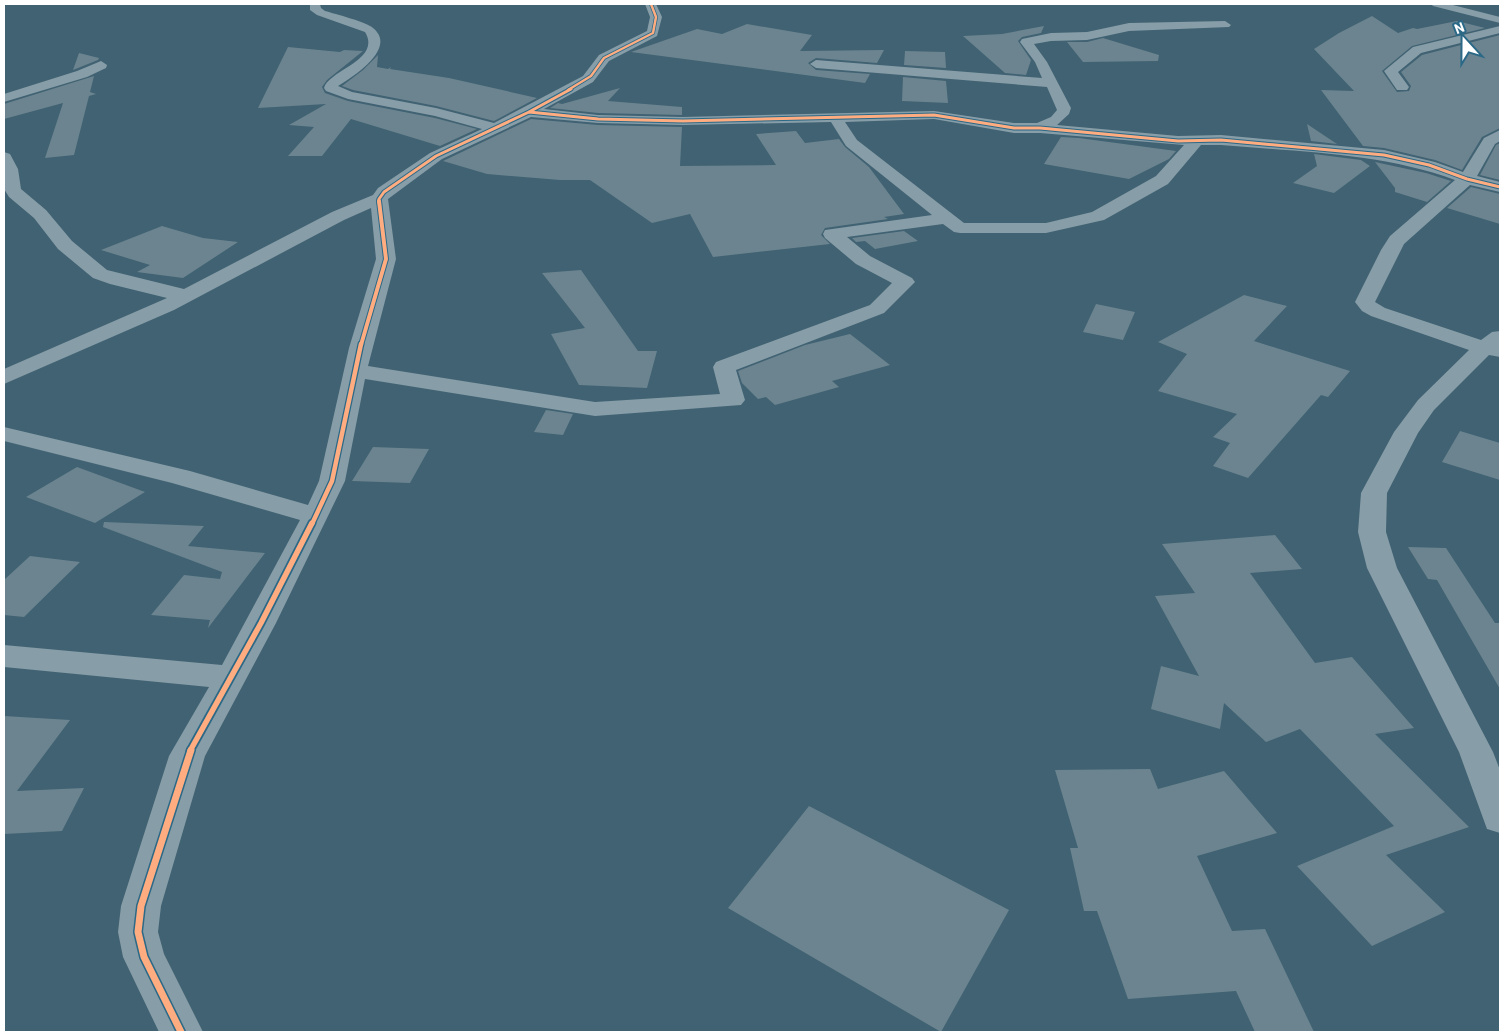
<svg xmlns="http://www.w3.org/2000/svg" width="1504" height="1036" font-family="Barlow,sans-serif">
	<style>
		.building { fill: #6b8490 }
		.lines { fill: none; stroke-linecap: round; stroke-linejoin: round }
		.street { fill: #879da8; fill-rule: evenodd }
		.cycleway-far5-casing { stroke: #2b6987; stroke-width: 4 }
		.cycleway-far4-casing { stroke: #2b6987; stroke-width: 5 }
		.cycleway-far3-casing { stroke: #2b6987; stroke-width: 6 }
		.cycleway-far2-casing { stroke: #2b6987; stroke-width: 7 }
		.cycleway-far1-casing { stroke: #2b6987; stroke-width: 9 }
		.cycleway-casing { stroke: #2b6987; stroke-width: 10 }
		.cycleway-far5 { stroke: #ffac80; stroke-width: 2.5 }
		.cycleway-far4 { stroke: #ffac80; stroke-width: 3 }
		.cycleway-far3 { stroke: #ffac80; stroke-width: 4 }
		.cycleway-far2 { stroke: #ffac80; stroke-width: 4.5 }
		.cycleway-far1 { stroke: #ffac80; stroke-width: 5.5 }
		.cycleway { stroke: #ffac80; stroke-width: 7 }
	</style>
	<rect width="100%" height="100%" fill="#406272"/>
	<path class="building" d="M1372 16 1398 33 1413 28 1417 29 1457 21 1485 28 1412 46 1382 71 1397 92 1409 91 1411 86 1401 72 1422 55 1500 35V128L1482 137 1462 170 1435 160 1384 148 1363 146 1321 90 1354 91 1314 49 1339 33Z
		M747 24 812 35 800 51 884 50 877 63 816 58 808 63 816 70 870 74 865 83 631 52 697 29 722 34Z
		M1044 26 1041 33 1022 37 1018 41 1031 60 1026 75 1005 73 963 36 1002 34Z
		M1103 38 1159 55 1158 61 1083 62 1067 42H1087Z
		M288 47 340 52 344 50 363 51 327 80 322 87 325 93 348 101 435 118 477 129 440 146 351 119 322 156H288L314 127 289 125 326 104 258 108Z
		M905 51 945 52 946 68 904 65Z
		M79 53 99 58 98 60 73 70Z
		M378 55 377 67 388 69 391 67 390 69 449 78 537 98 494 121 436 106 353 90 342 86 363 70Z
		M94 76 90 92 96 94 89 96 74 155 45 158 63 103 4 119V104Z
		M903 77 946 81 948 103 902 101Z
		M620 88 608 101 682 107V115L598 113 550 108 558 103 562 104Z
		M531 119 598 125 682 127 680 166 776 165 756 134 796 131 805 143 839 139 845 147 869 167 904 214 884 217 888 219 825 228 821 235 830 244 713 257 690 214 652 223 590 180H560L487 174 443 161Z
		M1307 124 1337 144 1311 141Z
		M1061 137 1079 138 1176 151 1169 159 1129 179 1044 164Z
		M1500 143V180L1480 175 1496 145Z
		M1314 154 1361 160 1370 166 1334 193 1293 183 1317 166Z
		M1375 162 1426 173 1451 181 1427 202 1395 192V188Z
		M1471 187 1500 194V224L1447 208Z
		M162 226 203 238 238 242 183 278 137 272 150 265 101 250Z
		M904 231 918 241 875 249 865 241 856 242 852 238Z
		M581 270 638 351H657L647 388 579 385 551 334 585 328 542 273Z
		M1244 295 1287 306 1254 341 1350 371 1328 397 1321 395 1248 478 1213 466 1230 443 1213 437 1237 414 1158 391 1187 354 1158 342Z
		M1096 304 1135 312 1123 340 1083 332Z
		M850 334 890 365 832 381 839 387 775 405 766 397 758 399 742 383 738 371 805 345Z
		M546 410 573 414 563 435 534 432Z
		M1460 431 1500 443V480L1442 462Z
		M373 447 429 449 410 483 352 481Z
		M77 467 145 492 95 523 26 497Z
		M104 522 204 526 188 546 265 553 208 628 210 620 151 615 184 575 220 579 222 572 103 527Z
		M1275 535 1302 569 1250 573 1315 663 1352 657 1414 728 1375 734 1469 827 1386 855 1445 912 1372 946 1297 866 1394 826 1300 729 1266 742 1224 703 1220 729 1151 709 1161 666 1199 676 1155 596 1195 593 1162 544Z
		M1408 547 1446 548 1495 623H1500V689L1437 580 1428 579Z
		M30 556 80 562 24 617 4 615V580Z
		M4 716 70 720 17 791 84 788 62 831 4 834Z
		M1150 769 1158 789 1224 771 1277 833 1197 856 1232 931 1265 929 1314 1032H1255L1236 991 1128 999 1097 911H1084L1070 848H1078L1055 770Z
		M809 806 1009 910 941 1032 728 908Z"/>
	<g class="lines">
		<path class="street" d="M310 4H320L321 8 325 11C335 14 367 22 373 28 398 48 353 77 338 86L352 92 436 108 494 123 583 76 599 55 647 31 650 17 645 4H656L662 17 657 36 609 61 593 82 544 109 598 115 683 117 934 111 1014 123H1037L1051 117 1057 110 1047 87 816 68 810 64 816 60 1042 78 1035 62 1020 42 1022 39 1051 33 1087 32 1129 23 1225 21 1231 25 1229 27 1129 31 1087 40 1051 41 1034 44 1047 62 1071 108 1069 114 1057 125 1178 136 1221 135 1384 150 1435 162 1463 172 1484 138 1500 130V141L1495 144 1477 176 1500 182V192L1470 185 1404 244 1375 302 1385 308 1481 340 1492 332 1500 331V357L1489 355 1434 410 1418 433 1387 493 1386 532 1397 568 1493 752 1500 770V833L1487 829 1459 752 1367 568 1358 532 1361 493 1394 432 1418 400 1469 350 1371 316 1362 311 1355 302 1381 250 1390 236 1455 180C1381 153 1300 152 1221 145H1201L1168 184 1104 220 1046 233H960L954 232 943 224 847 237 870 256 912 278 915 282 884 313 736 370 745 400 741 405 595 416 365 379 345 481 276 623 205 756 161 906 158 932 164 954 203 1032H159L123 957 118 932 121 906 169 756 209 687 4 667V645L222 665 300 520 172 483 4 441V427L190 471 308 505 319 481 349 348 376 259 371 208 344 220 174 310 4 384V369L167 298 110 284 93 278 58 249 34 218 9 197 4 189V152L10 154 18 169 21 189 46 210 72 241 107 270 184 289 332 212 373 195 378 188 430 153 482 129 435 116 348 99 326 91 324 88C329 70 382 60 365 32L317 15 310 10ZM531 117 598 123 683 125 831 122 846 146 932 215 825 230 823 234 825 238 856 264 892 283 870 305 716 362 713 367 720 394 595 402 368 366 396 259 388 199 442 159ZM934 119 1014 133H1040L1184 145 1156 176 1092 212 1046 223H964L857 140 845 122Z
			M1431 4H1449L1500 17V23L1433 6Z
			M1500 26V33L1421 53 1398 72 1409 87 1407 90H1397L1384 71 1413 47Z
			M101 61 107 65 106 68 87 77 4 102V94L77 71Z"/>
		<defs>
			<path id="cycleway-far5" d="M568 90 591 76 604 58 653 33 656 17 651 4"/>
			<path id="cycleway-far4" d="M529 112 598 119 683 121 934 115 1014 128H1040L1178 141 1221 140 1384 155 1429 165 1467 179 1500 187
				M379 203V199L384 192 436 156 529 112 571 89"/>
			<path id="cycleway-far3" d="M361 345 386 259 379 201"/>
			<path id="cycleway-far2" d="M312 524 332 481 361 344"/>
			<path id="cycleway-far1" d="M190 751 261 623 312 523"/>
			<path id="cycleway" d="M181 1032 144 957 138 932 141 906 191 750"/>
		</defs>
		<use href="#cycleway-far5" class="cycleway-far5-casing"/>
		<use href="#cycleway-far4" class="cycleway-far4-casing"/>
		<use href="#cycleway-far3" class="cycleway-far3-casing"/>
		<use href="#cycleway-far2" class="cycleway-far2-casing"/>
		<use href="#cycleway-far1" class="cycleway-far1-casing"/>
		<use href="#cycleway" class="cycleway-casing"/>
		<use href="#cycleway-far5" class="cycleway-far5"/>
		<use href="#cycleway-far4" class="cycleway-far4"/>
		<use href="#cycleway-far3" class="cycleway-far3"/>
		<use href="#cycleway-far2" class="cycleway-far2"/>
		<use href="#cycleway-far1" class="cycleway-far1"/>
		<use href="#cycleway" class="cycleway"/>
	</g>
	<rect width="1504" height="1036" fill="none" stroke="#ffffff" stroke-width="10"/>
	<g transform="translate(1464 40) rotate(339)" stroke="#2b6987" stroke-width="4" paint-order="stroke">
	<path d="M0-4L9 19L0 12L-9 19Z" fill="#ffffff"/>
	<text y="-8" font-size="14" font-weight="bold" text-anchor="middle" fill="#ffffff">N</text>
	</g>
</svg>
